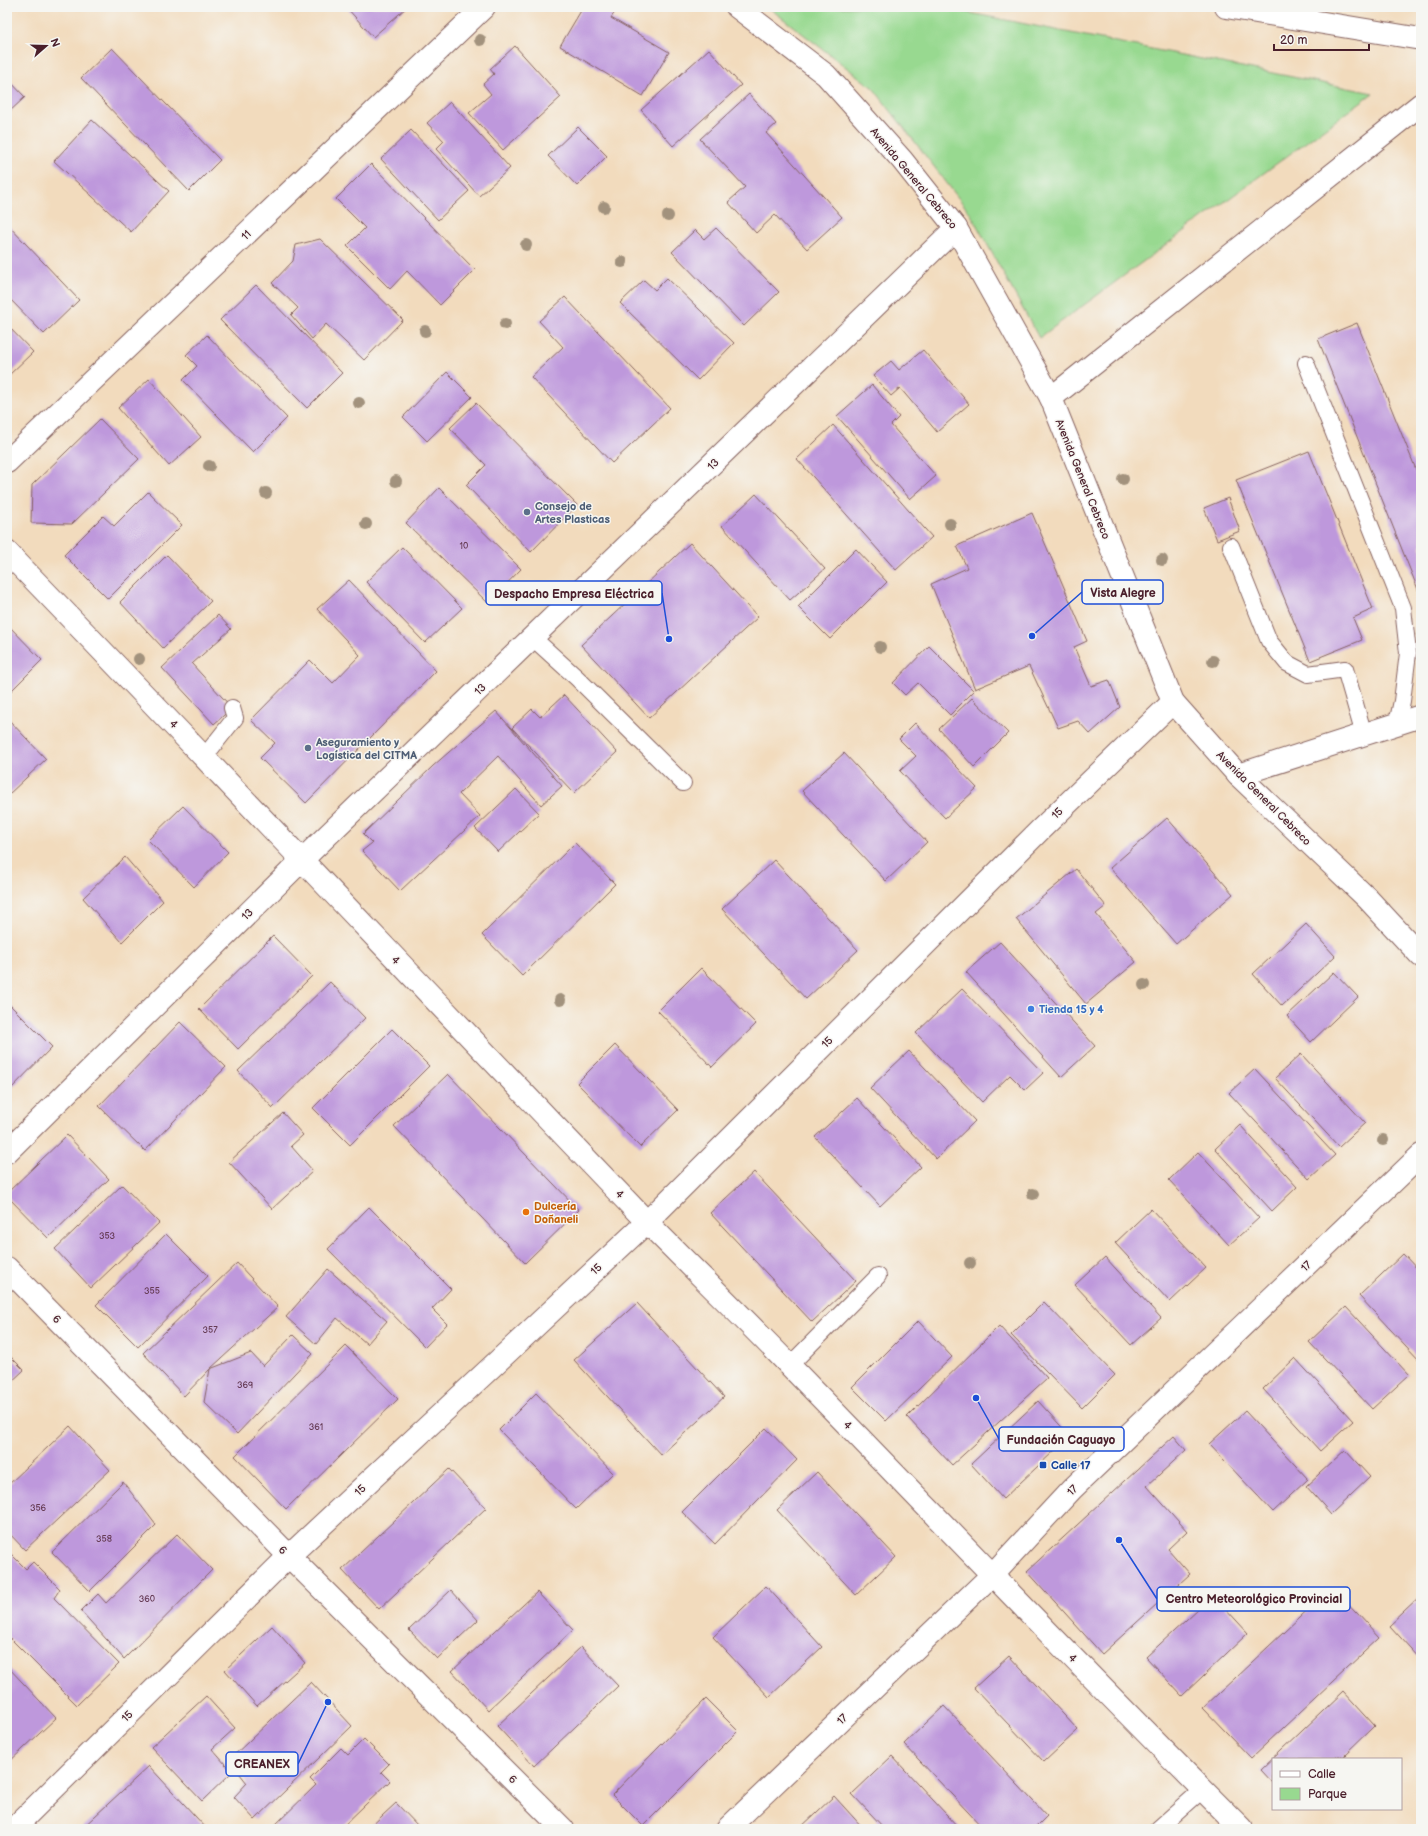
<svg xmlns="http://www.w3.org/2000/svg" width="1428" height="1836" font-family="'Balsamiq Sans',sans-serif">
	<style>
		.green { fill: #98d990; stroke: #717c5e }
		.building { fill: #be98dc }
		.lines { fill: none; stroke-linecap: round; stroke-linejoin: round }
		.lane-casing { stroke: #85615e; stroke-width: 18 }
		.street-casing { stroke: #85615e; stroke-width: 24 }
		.secondary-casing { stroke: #85615e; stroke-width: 24 }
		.highway-casing { stroke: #85615e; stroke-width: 24 }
		.lane { stroke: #fff; stroke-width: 16 }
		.street { stroke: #fff; stroke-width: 22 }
		.secondary { stroke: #fff; stroke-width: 22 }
		.highway { stroke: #fff; stroke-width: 22 }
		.tree { fill: #a2927d }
		.service-dot { fill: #5c6f8a; stroke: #f6f6f2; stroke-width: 1.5 }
		.shop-dot { fill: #3f7fe0; stroke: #f6f6f2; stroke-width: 1.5 }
		.food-dot { fill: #e8710a; stroke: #f6f6f2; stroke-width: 1.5 }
		.transit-dot { fill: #1a4fb4; stroke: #f6f6f2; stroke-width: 1.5 }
		.labels { text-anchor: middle; stroke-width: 3; stroke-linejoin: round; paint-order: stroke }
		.number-label { font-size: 9px; fill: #673d57 }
		.street-label { font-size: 11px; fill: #4a1f2b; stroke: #f6f6f2 }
		.service-label { font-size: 11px; font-weight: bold; fill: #4e5e75; stroke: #f6f6f2; text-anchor: start }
		.shop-label { font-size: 11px; font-weight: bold; fill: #366cbe; stroke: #f6f6f2; text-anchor: start }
		.food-label { font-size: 11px; font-weight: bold; fill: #c56008; stroke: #f6f6f2; text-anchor: start }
		.transit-label { font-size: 11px; font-weight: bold; fill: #164399; stroke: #f6f6f2; text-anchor: start }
		.leader { fill: none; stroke: #1d4ed8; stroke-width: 1.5 }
		.callout-dot { fill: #1d4ed8; stroke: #f6f6f2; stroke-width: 1.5 }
		.callout { fill: #f6f6f2; stroke: #1d4ed8; stroke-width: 1.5 }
		.callout-label { font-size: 12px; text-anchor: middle; font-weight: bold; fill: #4a1f2b }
	</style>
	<rect width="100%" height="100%" fill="#f6f6f2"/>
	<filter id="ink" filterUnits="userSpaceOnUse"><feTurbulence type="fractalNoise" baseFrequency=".025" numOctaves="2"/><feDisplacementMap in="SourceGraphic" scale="8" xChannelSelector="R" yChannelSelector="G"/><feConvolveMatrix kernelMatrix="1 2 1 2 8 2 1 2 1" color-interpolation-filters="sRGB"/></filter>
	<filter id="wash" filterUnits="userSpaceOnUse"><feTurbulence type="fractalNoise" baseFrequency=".012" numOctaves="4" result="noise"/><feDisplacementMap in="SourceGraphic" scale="16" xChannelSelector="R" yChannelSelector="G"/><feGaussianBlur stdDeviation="0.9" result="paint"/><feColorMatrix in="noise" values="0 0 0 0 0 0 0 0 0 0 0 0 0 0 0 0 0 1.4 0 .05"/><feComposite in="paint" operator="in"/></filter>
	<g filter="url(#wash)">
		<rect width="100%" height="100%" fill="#f2dbbd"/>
		<path class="green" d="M768 7H940L1373 93 1039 338 970 213 873 88Z"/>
		<g id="blocks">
			<path class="building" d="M346 7H407L373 37Z
				M579 7H618L611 18 669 52 643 96 560 46 582 9Z
				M515 46 561 97 503 150 469 113 491 94 483 84 494 74 490 69Z
				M112 48 220 160 189 191 81 78Z
				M709 49 741 85 673 146 641 110Z
				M7 78 25 97 7 114Z
				M749 94 776 124 766 133 842 217 807 249 775 215 756 233 728 202 745 187 700 139Z
				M450 102 510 168 479 196 436 149 444 141 427 123Z
				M92 120 169 191 131 232 54 161Z
				M578 127 607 156 577 186 548 156Z
				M411 130 469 191 438 220 381 159Z
				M371 164 475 270 440 305 407 271 390 289 347 246 365 228 336 199Z
				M7 224 79 300 44 334 7 296Z
				M716 228 779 292 744 326 672 252 695 230 704 239Z
				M320 239 403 320 364 360 326 324 312 339 291 315 298 308 272 283 293 261 296 245Z
				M667 278 734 343 698 380 620 303 644 280 655 290Z
				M256 285 342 373 307 408 220 320Z
				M565 297 670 408 612 463 531 377 563 347 539 321Z
				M1357 323 1421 482V597L1318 339Z
				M7 325 33 352 7 377Z
				M207 335 287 418 253 452 183 380 197 366 186 355Z
				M923 350 969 404 937 432 900 388 891 396 873 376 891 361 899 370Z
				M447 372 472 397 427 441 403 417Z
				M149 379 201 437 169 466 118 408Z
				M872 385 899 417 891 425 936 476 910 499 837 416Z
				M476 403 577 505 531 552 466 485 486 465 450 428Z
				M100 419 139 459 72 524 31 523 32 485Z
				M833 425 932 537 896 570 797 459Z
				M1309 451 1373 609 1353 618 1362 640 1310 661 1236 480Z
				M439 488 521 569 488 603 406 523Z
				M148 492 182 525 108 599 64 555 103 516 114 526Z
				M756 494 825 569 790 600 722 526Z
				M1228 498 1240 531 1217 540 1204 508Z
				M1032 513 1087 641 1074 647 1091 686 1109 680 1120 707 1090 734 1078 721 1058 728 1029 666 975 689 931 584 967 568 957 546Z
				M690 543 758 617 649 718 581 645Z
				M402 547 462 608 425 643 366 582Z
				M856 549 887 582 830 639 798 607Z
				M167 555 211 601 163 648 120 602Z
				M349 580 436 671 306 803 260 758 275 743 251 720 310 660 333 683 360 655 317 609Z
				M218 615 231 629 192 664 232 708 214 724 162 668Z
				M7 624 42 660 7 695Z
				M1421 632V640L1417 635Z
				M929 646 974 691 950 715 918 683 905 695 893 683Z
				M564 695 617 752 574 793 512 728 532 709 540 717Z
				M972 698 1008 733 974 767 939 729Z
				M496 711 562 786 541 805 498 756 459 794 480 816 400 891 362 851 372 843 363 834 433 766Z
				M7 718 46 759 7 796Z
				M915 723 977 788 945 818 900 771 916 756 899 739Z
				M844 753 927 842 886 881 802 791Z
				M516 789 539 813 498 852 475 828Z
				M183 806 228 852 194 887 148 840Z
				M1167 818 1233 894 1176 944 1110 868Z
				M575 843 615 884 522 976 482 935Z
				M125 857 163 901 122 942 83 898Z
				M774 860 858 950 806 999 722 909Z
				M1076 869 1106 906 1096 914 1136 962 1086 1004 1016 919Z
				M1306 924 1335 956 1282 1006 1253 974Z
				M273 936 312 976 238 1049 199 1009Z
				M1000 942 1095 1046 1061 1077 966 972Z
				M701 968 756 1024 712 1067 658 1011Z
				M1334 972 1358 997 1311 1042 1287 1016Z
				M330 982 365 1018 273 1108 238 1071Z
				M962 989 1043 1073 1025 1090 1010 1075 982 1102 916 1033Z
				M7 1002 52 1047 7 1093Z
				M180 1022 226 1067 145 1151 99 1106Z
				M392 1029 429 1066 350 1145 313 1108Z
				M615 1045 678 1110 640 1147 577 1083Z
				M909 1051 975 1121 936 1159 870 1088Z
				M1301 1054 1365 1123 1339 1147 1275 1078Z
				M1255 1069 1335 1155 1309 1179 1229 1093Z
				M448 1074 579 1210 525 1263 394 1126Z
				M857 1098 921 1167 880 1206 815 1137Z
				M283 1113 303 1135 291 1146 313 1171 272 1209 229 1162Z
				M1240 1125 1297 1187 1272 1211 1215 1149Z
				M67 1135 109 1179 48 1238 7 1196V1193Z
				M1198 1152 1259 1218 1229 1245 1169 1180Z
				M754 1172 856 1281 812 1322 710 1213Z
				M122 1185 159 1223 91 1288 55 1249Z
				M369 1207 451 1289 432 1309 447 1324 425 1347 328 1249Z
				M1151 1209 1206 1268 1170 1302 1115 1243Z
				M166 1234 208 1276 138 1347 96 1305Z
				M1403 1254 1421 1273V1362L1359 1296Z
				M1105 1257 1161 1318 1131 1345 1075 1285Z
				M237 1263 278 1307 210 1369 251 1353 263 1366 293 1335 313 1354 237 1434 204 1402 210 1369 184 1396 143 1353Z
				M328 1269 387 1321 367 1344 337 1318 316 1344 286 1317Z
				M1044 1302 1115 1375 1082 1408 1011 1335Z
				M637 1303 724 1397 661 1455 574 1360Z
				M1346 1307 1409 1375 1372 1409 1309 1342Z
				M918 1321 952 1357 886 1421 852 1387Z
				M999 1326 1047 1378 952 1465 907 1417Z
				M346 1346 398 1399 286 1509 235 1456Z
				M7 1353 24 1370 7 1386Z
				M1295 1358 1353 1421 1320 1451 1263 1389Z
				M536 1393 613 1473 576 1509 499 1430Z
				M1038 1401 1070 1436 1003 1499 971 1464Z
				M1245 1411 1308 1479 1273 1512 1209 1444Z
				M70 1426 110 1470 25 1550 7 1531V1486Z
				M766 1428 797 1460 715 1544 682 1512Z
				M1174 1436 1186 1450 1147 1486 1187 1531 1168 1549 1190 1574 1102 1654 1027 1571Z
				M1345 1450 1370 1477 1331 1514 1306 1486Z
				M449 1469 486 1508 379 1609 342 1570Z
				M817 1472 896 1557 856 1595 777 1510Z
				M123 1482 156 1525 90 1591 52 1552Z
				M177 1534 212 1570 124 1659 81 1611 98 1594 106 1603Z
				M10 1553 26 1569 33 1562 60 1589 54 1598 119 1664 77 1705 7 1635V1555Z
				M766 1586 822 1647 769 1697 713 1637Z
				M1332 1587 1379 1638 1251 1758 1203 1708Z
				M451 1590 478 1620 437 1659 409 1630Z
				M537 1592 573 1630 488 1710 452 1671Z
				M1213 1595 1248 1633 1182 1696 1146 1657Z
				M1421 1597V1660L1390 1626Z
				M272 1626 305 1663 257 1706 225 1670Z
				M581 1647 618 1686 534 1766 497 1726Z
				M1009 1656 1078 1730 1044 1762 974 1688Z
				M7 1666 56 1718 7 1764Z
				M311 1682 352 1726 255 1820 234 1797 247 1783 229 1760Z
				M1343 1692 1375 1727 1342 1759H1273V1783L1261 1770Z
				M206 1696 235 1728 212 1749 232 1772 202 1801 151 1747Z
				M706 1699 738 1731 643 1826 612 1795Z
				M944 1706 1047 1816 1034 1829H984L904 1744Z
				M364 1739 389 1764 381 1772 390 1781 340 1829H271L316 1785 310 1779 341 1748 348 1755Z
				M892 1756 960 1829H885L852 1794Z
				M149 1766 207 1829H81Z
				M834 1796 864 1829H799Z
				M396 1803 421 1829H368Z"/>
		</g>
	</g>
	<g filter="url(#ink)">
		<use href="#blocks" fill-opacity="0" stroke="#85615e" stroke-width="1"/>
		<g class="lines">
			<defs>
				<path id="lane" d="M1306 363 1403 608 1408 653 1402 701 1397 724
					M1231 546 1269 641 1287 663 1308 674 1345 669 1364 735
					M533 638 577 678 683 783
					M205 756 235 718 232 708
					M790 1365 878 1276
					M1158 1829 1202 1790"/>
				<path id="street" d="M7 462 484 7
					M7 552C220 772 430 996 642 1217 692 1268 743 1317 793 1369 942 1522 1090 1678 1242 1829
					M1238 775 1421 716
					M7 1152 301 861 956 228
					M7 1268 289 1556 563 1829
					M13 1829 289 1556 647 1222 1040 830 1173 702"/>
				<path id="secondary" d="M737 7 826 75 902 160 956 228 1051 398 1173 702 1238 775 1367 898 1421 956
					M727 1829 992 1575 1072 1489 1421 1155"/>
				<path id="highway" d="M1226 7 1421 39
					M1051 398 1421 104"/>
			</defs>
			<use href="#lane" class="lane-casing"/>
			<use href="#street" class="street-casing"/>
			<use href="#secondary" class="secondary-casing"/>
			<use href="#highway" class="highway-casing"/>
			<use href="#lane" class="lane"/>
			<use href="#street" class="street"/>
			<use href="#secondary" class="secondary"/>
			<use href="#highway" class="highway"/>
		</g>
		<g class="tree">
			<circle cx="480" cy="40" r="6"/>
			<circle cx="604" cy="207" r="6"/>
			<circle cx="668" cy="216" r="6"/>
			<circle cx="526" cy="245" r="6"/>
			<circle cx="622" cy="262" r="6"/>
			<circle cx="505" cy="324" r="6"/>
			<circle cx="425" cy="331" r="6"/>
			<circle cx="359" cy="403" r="6"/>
			<circle cx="209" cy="466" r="6"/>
			<circle cx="1123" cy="479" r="6"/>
			<circle cx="396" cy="481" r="6"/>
			<circle cx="266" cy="493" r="6"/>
			<circle cx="366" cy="524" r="6"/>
			<circle cx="950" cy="524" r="6"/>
			<circle cx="1162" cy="560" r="6"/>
			<circle cx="880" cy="647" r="6"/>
			<circle cx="139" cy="659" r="6"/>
			<circle cx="1213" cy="661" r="6"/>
			<circle cx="1144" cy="985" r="6"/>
			<circle cx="560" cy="1000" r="6"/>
			<circle cx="1383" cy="1140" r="6"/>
			<circle cx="1033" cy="1194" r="6"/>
			<circle cx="970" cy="1263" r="6"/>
		</g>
	</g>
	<g class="service-dot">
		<circle cx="527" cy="512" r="4"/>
		<circle cx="308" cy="748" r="4"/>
	</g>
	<circle class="shop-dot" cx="1031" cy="1009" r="4"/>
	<circle class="food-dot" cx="526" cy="1212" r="4"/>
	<rect class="transit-dot" x="1039" y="1461" width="8" height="8" rx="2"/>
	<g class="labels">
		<g class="number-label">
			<text x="464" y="549">10</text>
			<text x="107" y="1239">353</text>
			<text x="152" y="1294">355</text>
			<text x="210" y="1333">357</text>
			<text x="245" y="1388">369</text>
			<text x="316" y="1430">361</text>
			<text x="38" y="1511">356</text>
			<text x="104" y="1542">358</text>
			<text x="147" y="1602">360</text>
		</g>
		<g class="street-label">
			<text transform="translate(914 178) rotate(50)" y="4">Avenida General Cebreco</text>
			<text transform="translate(246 235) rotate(-44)" y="4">11</text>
			<text transform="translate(713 464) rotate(-44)" y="4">13</text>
			<text transform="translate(1083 479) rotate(68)" y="4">Avenida General Cebreco</text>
			<text transform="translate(480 689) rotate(-44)" y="4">13</text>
			<text transform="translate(174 724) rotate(46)" y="4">4</text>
			<text transform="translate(1264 798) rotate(45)" y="4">Avenida General Cebreco</text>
			<text transform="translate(1057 813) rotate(-44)" y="4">15</text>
			<text transform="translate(247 914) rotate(-45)" y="4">13</text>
			<text transform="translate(396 960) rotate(46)" y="4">4</text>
			<text transform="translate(827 1042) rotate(-45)" y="4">15</text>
			<text transform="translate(620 1194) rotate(46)" y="4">4</text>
			<text transform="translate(1306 1266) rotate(-44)" y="4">17</text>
			<text transform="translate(596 1269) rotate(-43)" y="4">15</text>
			<text transform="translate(57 1319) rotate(46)" y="4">6</text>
			<text transform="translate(848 1425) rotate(46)" y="4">4</text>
			<text transform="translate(360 1490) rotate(-43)" y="4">15</text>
			<text transform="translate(1072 1490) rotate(-45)" y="4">17</text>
			<text transform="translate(283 1550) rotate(46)" y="4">6</text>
			<text transform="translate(1073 1658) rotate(46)" y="4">4</text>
			<text transform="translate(127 1716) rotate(-45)" y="4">15</text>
			<text transform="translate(842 1719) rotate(-44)" y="4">17</text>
			<text transform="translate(513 1779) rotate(45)" y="4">6</text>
		</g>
		<g class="service-label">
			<text x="535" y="510">Consejo de<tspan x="535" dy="13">Artes Plasticas</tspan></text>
			<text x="316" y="746">Aseguramiento y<tspan x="316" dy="13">Logística del CITMA</tspan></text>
		</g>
		<g class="shop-label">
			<text x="1039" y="1013">Tienda 15 y 4</text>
		</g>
		<g class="food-label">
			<text x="534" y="1210">Dulcería<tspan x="534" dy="13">Doñaneli</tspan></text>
		</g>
		<g class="transit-label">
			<text x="1051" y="1469">Calle 17</text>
		</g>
	</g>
	<path class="leader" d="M1032 636L1082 592M669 639L662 593M976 1398L999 1439M1119 1540L1157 1599M328 1702L298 1764"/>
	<g class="callout-dot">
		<circle cx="1032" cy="636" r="4"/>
		<circle cx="669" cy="639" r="4"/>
		<circle cx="976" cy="1398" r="4"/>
		<circle cx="1119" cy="1540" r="4"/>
		<circle cx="328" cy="1702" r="4"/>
	</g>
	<g class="callout">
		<rect x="1082" y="580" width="81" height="24" rx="4"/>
		<rect x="486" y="581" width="176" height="24" rx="4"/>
		<rect x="999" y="1427" width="125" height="24" rx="4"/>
		<rect x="1157" y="1587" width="193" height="24" rx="4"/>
		<rect x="226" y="1752" width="72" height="24" rx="4"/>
	</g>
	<g class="callout-label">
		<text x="1123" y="597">Vista Alegre</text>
		<text x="574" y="598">Despacho Empresa Eléctrica</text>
		<text x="1061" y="1444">Fundación Caguayo</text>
		<text x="1254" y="1603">Centro Meteorológico Provincial</text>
		<text x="262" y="1768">CREANEX</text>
	</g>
	<rect width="1428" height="1836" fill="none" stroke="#f6f6f2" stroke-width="24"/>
	<rect x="1272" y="1758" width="130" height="52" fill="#f6f6f2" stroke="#b1a0a2"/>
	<rect x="1280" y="1771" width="20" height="6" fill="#ffffff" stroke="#b1a0a2"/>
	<text x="1308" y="1778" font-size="12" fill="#4a1f2b">Calle</text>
	<rect x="1280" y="1788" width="20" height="12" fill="#98d990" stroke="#b1a0a2"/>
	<text x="1308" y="1798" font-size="12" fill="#4a1f2b">Parque</text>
	<g transform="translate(46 46) rotate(70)" stroke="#f6f6f2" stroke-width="3" paint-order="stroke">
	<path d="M0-3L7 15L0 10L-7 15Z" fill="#4a1f2b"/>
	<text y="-6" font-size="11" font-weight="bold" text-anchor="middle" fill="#4a1f2b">N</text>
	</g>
	<path d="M1274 44v6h95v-6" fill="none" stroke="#4a1f2b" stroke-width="2"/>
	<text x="1280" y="44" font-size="12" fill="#4a1f2b" stroke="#f6f6f2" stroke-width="3" paint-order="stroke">20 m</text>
</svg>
